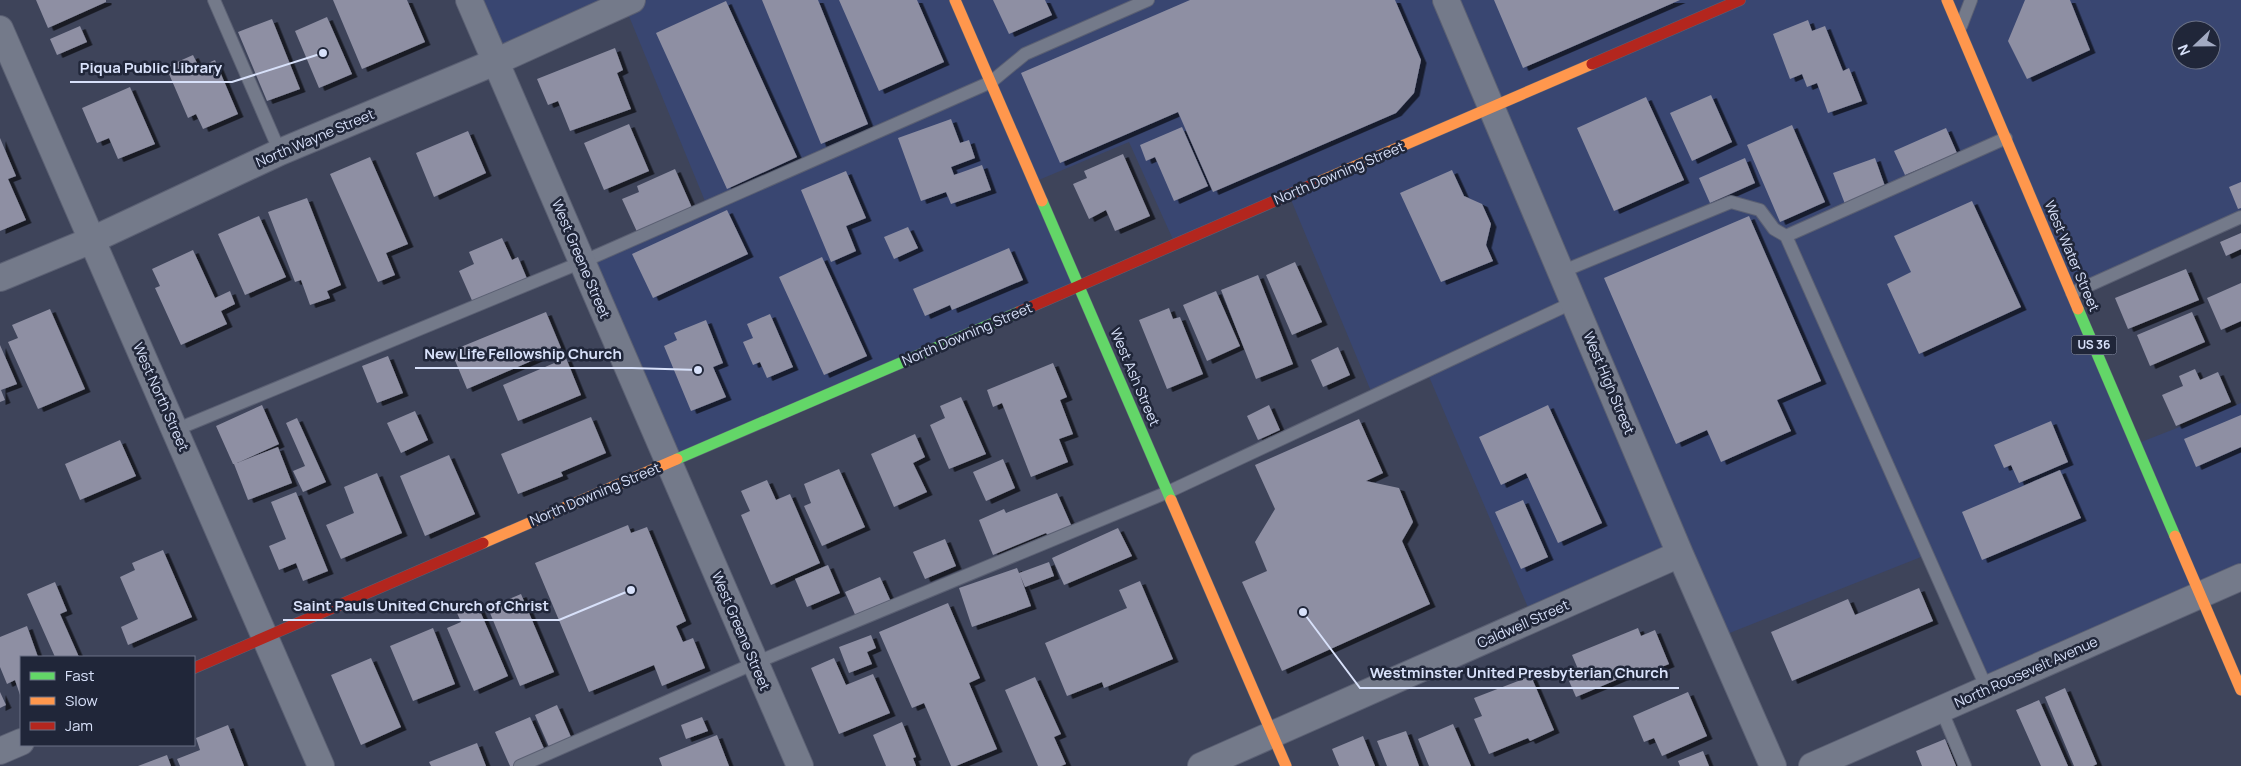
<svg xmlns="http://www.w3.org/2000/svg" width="2241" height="766" font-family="Manrope,sans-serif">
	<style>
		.built { fill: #394671; fill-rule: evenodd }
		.building { fill: #8e8fa3; filter: url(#shadow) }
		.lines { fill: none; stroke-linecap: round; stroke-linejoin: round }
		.lane-casing { stroke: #5b6073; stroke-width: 14 }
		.street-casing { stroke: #5b6073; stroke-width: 28 }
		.fast-casing { stroke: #5b6073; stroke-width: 12 }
		.slow-casing { stroke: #5b6073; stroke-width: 12 }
		.jam-casing { stroke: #5b6073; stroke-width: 12 }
		.lane { stroke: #747a8a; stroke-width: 12 }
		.street { stroke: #747a8a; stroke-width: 26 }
		.fast { stroke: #63d668; stroke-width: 11 }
		.slow { stroke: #ff974d; stroke-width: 11 }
		.jam { stroke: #b3261e; stroke-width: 11 }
		.labels { text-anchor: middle; stroke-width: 5; stroke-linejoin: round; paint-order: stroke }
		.shield { fill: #202639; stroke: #a1a9c0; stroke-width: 1 }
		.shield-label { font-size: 12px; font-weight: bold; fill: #d8e1fa }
		.street-label { font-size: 14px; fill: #d8e1fa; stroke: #202639 }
		.leader { fill: none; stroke: #d8e1fa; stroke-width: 2 }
		.callout-dot { fill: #d8e1fa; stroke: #202639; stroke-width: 2 }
		.callout-label { font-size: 15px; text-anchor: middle; font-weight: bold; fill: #d8e1fa; stroke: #202639; stroke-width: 5; stroke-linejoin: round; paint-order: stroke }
	</style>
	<defs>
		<filter id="shadow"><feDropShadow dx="5.5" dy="3" stdDeviation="0" flood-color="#0009"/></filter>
	</defs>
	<rect width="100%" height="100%" fill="#3e445a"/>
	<path class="built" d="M469 0H2241V217L2072 294 2136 444 2241 403V577L1987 689 1926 555 1717 638 1679 554 1533 619 1427 372 1373 396 1289 195 1175 244 1129 142 1034 182 1079 285 669 463 582 262 707 206 624 4 495 62ZM2181 30H2211V60H2181Z"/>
	<path class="building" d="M36 0H106V2L48 28Z
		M333 0H407L425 42 362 69Z
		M762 0H818L868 124 821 144Z
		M839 0H917L944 62 879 91Z
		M993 0H1045L1052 15 1009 34Z
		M1190 0H1395L1421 60 1414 93 1396 113 1213 192 1178 112 1060 163 1021 73Z
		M1494 0H1680L1523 68Z
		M2025 0H2070L2090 50 2027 79 2008 41Z
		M726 1 797 157 727 189 656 33Z
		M327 17 352 74 319 88 295 31Z
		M272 19 300 89 267 101 238 32Z
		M1808 20 1812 31 1825 26 1843 71 1849 68 1862 101 1828 113 1817 83 1807 87 1802 74 1790 79 1773 34Z
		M80 26 87 42 57 55 50 39Z
		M615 48 623 70 617 73 631 109 570 131 558 101 548 105 537 79Z
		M193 55 199 67 215 60 238 114 203 129 196 114 188 118 166 67Z
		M130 87 155 144 118 159 109 138 97 143 82 108Z
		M1711 95 1732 142 1692 161 1670 113Z
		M1646 97 1684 180 1614 211 1577 128Z
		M951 119 960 143 969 140 975 158 951 167 954 175 982 165 991 190 951 204 946 192 921 201 898 138Z
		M629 124 649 171 604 190 584 143Z
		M1792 125 1825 202 1780 222 1747 145Z
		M1182 127 1208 186 1174 201 1155 157 1146 161 1140 145Z
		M1946 128 1957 153 1905 175 1894 151Z
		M468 131 486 173 434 197 416 153Z
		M0 138 16 176 8 179 26 220 0 231Z
		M1123 154 1150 216 1115 231 1106 210 1089 219 1073 184 1087 178 1084 171Z
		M370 157 408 244 386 253 395 275 378 282 330 174Z
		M1745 158 1755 183 1710 203 1699 178Z
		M1875 158 1886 189 1845 204 1833 173Z
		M675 169 693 210 638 234 622 199 639 192 637 186Z
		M1452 170 1464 196 1482 204 1491 224 1486 245 1493 261 1441 282 1400 193Z
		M846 171 866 218 846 226 856 251 831 262 801 190Z
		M2241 182V208L2238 209 2229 187Z
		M307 198 341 285 327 291 330 298 310 305 301 280 295 282 268 212Z
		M1972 201 2021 307 1919 354 1887 284 1911 272 1894 236Z
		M727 210 748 254 653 298 632 254Z
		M259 216 286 277 245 295 218 234Z
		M1749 216 1821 381 1777 400 1791 431 1721 462 1707 430 1676 444 1604 278Z
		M908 227 918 248 894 259 884 237Z
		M2241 233V249L2226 256 2220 242Z
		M502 238 512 260 518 257 528 281 474 305 459 271 474 264 469 252Z
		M1009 248 1023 280 952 310 950 305 925 316 913 289Z
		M193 250 215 298 230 291 235 304 221 311 227 324 181 345 155 288 160 286 152 269Z
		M822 257 867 356 824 375 779 277Z
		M1295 262 1322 322 1292 335 1266 275Z
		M2186 269 2199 300 2128 329 2115 298Z
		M1258 275 1293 364 1256 379 1221 290Z
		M2241 283V321L2221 330 2207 298Z
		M1216 291 1240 346 1207 361 1183 305Z
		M1169 308 1173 319 1180 317 1203 374 1167 389 1139 320Z
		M50 309 85 389 38 409 8 342 18 338 12 325Z
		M546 312 561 348 467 389 451 351Z
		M2192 312 2205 342 2150 366 2137 335Z
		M770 314 793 367 767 378 760 362 753 365 743 342 753 338 747 324Z
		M706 320 723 363 713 367 726 397 691 411 664 346 677 340 674 333Z
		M0 345 17 384 1 390 5 400 0 402Z
		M1338 347 1350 375 1323 387 1311 360Z
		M388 356 403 393 377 403 362 366Z
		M566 358 581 395 518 421 503 385Z
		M1053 363 1067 397 1060 400 1073 434 1059 439 1068 462 1031 477 1002 403 993 407 987 390Z
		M2195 369 2200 380 2218 372 2231 402 2176 426 2162 395 2183 386 2179 376Z
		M961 397 986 454 949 469 930 425 945 418 940 406Z
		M262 405 279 444 237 463 278 447 292 483 248 500 234 464H233L216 426Z
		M1269 405 1280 430 1258 440 1247 416Z
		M1548 405 1602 523 1558 543 1526 473 1501 485 1479 437Z
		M415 411 428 440 401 453 387 423Z
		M2241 415V447L2196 467 2184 439Z
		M591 417 606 453 561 472 563 476 518 494 501 454Z
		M297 418 326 482 303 492 293 471 305 466 286 423Z
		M1359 419 1383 473 1366 481 1399 488 1413 522 1402 541 1430 604 1282 671 1242 582 1267 571 1255 542 1275 509 1255 465Z
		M2051 421 2068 462 2019 483 2011 465 2004 468 1994 445Z
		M915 434 925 457 913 463 927 492 894 507 871 454Z
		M120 440 136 476 80 500 65 464Z
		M449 455 475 514 425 536 400 476Z
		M1003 459 1015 488 986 501 973 472Z
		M839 469 865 527 822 546 804 506 811 503 804 484Z
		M2060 470 2081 518 1982 560 1962 512Z
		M377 473 402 533 341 559 326 525 354 513 344 487Z
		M767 480 776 500 790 494 820 563 771 585 741 515 750 511 741 491Z
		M296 492 328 571 303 581 296 563 279 570 269 546 286 539 271 502Z
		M1057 493 1072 527 1049 537 1046 533 993 555 979 520 1004 509 1006 513Z
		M1523 500 1548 557 1521 569 1495 512Z
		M628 525 631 533 647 527 686 621 676 626 683 642 693 638 705 668 662 686 654 665 589 692 535 563Z
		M1118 528 1132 556 1064 585 1052 558Z
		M945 539 956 566 925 579 913 552Z
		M163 550 192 617 128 645 121 627 138 619 120 577 135 570 132 563Z
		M1049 562 1054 576 1025 587 1020 575 1031 606 972 627 959 588 1017 568 1019 573Z
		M828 565 840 593 807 607 795 579Z
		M880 577 892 604 857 619 845 592Z
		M1140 581 1173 659 1104 688 1102 682 1067 696 1045 643 1127 608 1119 590Z
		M55 582 67 611 60 614 79 657H55L27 594Z
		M1919 588 1933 621 1792 681 1771 632 1848 599 1855 615Z
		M521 594 554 672 520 686 488 608Z
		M948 603 980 678 969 683 997 749 956 766H951L924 703 912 708 879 632Z
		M477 604 508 676 474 691 447 628 461 622 457 613Z
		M27 626 38 657H21V698L15 680 7 684 0 667V637Z
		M433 628 455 684 413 701 390 646Z
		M1638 628 1641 636 1655 630 1669 664 1637 677 1635 672 1576 697 1569 681 1581 676 1572 655Z
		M871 635 876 648 867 652 872 664 849 673 839 647Z
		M371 658 401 727 361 745 331 675Z
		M834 658 846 685 873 674 890 713 839 734 811 668Z
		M1531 676 1554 730 1530 741 1528 738 1489 754 1474 719 1482 716 1474 698Z
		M1035 677 1061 734 1054 737 1066 764 1061 766H1038L1005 690Z
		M2065 688 2097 764 2093 766H2074L2045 697Z
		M0 692 6 705 0 708Z
		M1688 692 1707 736 1662 756 1654 738 1644 742 1633 716Z
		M2039 700 2068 766H2041L2016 710Z
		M557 705 571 737 549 747 535 715Z
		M530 717 546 753 514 766H510L495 732Z
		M702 717 708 731 686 739 681 725Z
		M902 722 916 757 913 758 916 766H886L873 735Z
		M1453 724 1471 766H1429L1418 739Z
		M228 725 244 766H180L177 759 200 750 196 738Z
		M1406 731 1419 766H1387L1377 741Z
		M717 735 729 766H662L659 758Z
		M1363 736 1375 766H1339L1332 749Z
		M1945 739 1956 766H1922L1916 751Z
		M477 743 486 766H431L429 762Z
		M1703 751 1709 766H1680L1678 761Z
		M167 755 171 766H138Z"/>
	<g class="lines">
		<defs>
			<path id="lane" d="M214 0 280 152
				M1961 26 1971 0
				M1561 272 1731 202 1760 210 1774 229 1786 236
				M2072 293 2241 217
				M175 430 582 262 991 82 1025 54 1148 0
				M1987 689 1786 236 2006 138
				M1941 709 1965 766
				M520 766 755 663 1168 492 1574 302"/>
			<path id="street" d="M469 0 800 766
				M1446 0 1680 554 1773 766
				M0 29 321 766
				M0 278 92 240 280 152 495 62 632 0
				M0 751 21 742
				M1201 766 1680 554
				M1812 766 2241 577"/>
			<path id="fast" d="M1042 201 1171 500
				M2078 309 2175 536
				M677 459 1019 312"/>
			<path id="slow" d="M955 0 1042 201
				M1947 0 2078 309
				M1316 183 1592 64
				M1171 500 1286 766
				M2175 536 2241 690
				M483 543 677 459"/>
			<path id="jam" d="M1592 64 1740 0
				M1019 312 1316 183
				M194 668 483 543"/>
		</defs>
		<use href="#lane" class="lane-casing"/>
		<use href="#street" class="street-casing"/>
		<use href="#fast" class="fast-casing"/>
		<use href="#slow" class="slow-casing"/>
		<use href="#jam" class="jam-casing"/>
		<use href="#lane" class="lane"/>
		<use href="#street" class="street"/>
		<use href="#fast" class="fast"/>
		<use href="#slow" class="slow"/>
		<use href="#jam" class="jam"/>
	</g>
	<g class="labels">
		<rect class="shield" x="2071.5" y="335.5" width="45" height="19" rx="4"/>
		<g class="shield-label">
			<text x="2094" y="349">US 36</text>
		</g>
		<g class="street-label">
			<text transform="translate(315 138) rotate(-23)" y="5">North Wayne Street</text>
			<text transform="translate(1339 173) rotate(-23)" y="5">North Downing Street</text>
			<text transform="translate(2072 256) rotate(67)" y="5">West Water Street</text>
			<text transform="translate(581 259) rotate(67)" y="5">West Greene Street</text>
			<text transform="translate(967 334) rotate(-23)" y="5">North Downing Street</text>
			<text transform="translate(1135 377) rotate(67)" y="5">West Ash Street</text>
			<text transform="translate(1609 383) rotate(67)" y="5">West High Street</text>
			<text transform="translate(161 397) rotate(66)" y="5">West North Street</text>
			<text transform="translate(595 494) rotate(-23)" y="5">North Downing Street</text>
			<text transform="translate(1523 624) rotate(-24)" y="5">Caldwell Street</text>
			<text transform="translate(741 631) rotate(67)" y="5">West Greene Street</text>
			<text transform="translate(2026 672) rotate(-24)" y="5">North Roosevelt Avenue</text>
		</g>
	</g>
	<path class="leader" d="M323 53L232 82H70M698 370L632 368H415M631 590L559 620H283M1303 612L1360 688H1679"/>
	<g class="callout-dot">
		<circle cx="323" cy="53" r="5"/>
		<circle cx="698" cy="370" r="5"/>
		<circle cx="631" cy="590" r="5"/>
		<circle cx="1303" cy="612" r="5"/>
	</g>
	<g class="callout-label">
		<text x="151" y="73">Piqua Public Library</text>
		<text x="523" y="359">New Life Fellowship Church</text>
		<text x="421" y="611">Saint Pauls United Church of Christ</text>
		<text x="1519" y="678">Westminster United Presbyterian Church</text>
	</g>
	<rect x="20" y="656" width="175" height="90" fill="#202639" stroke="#6a7186"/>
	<rect x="30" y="672" width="25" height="8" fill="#63d668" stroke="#6a7186"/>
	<text x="65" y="681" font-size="15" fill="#d8e1fa">Fast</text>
	<rect x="30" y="697" width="25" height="8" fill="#ff974d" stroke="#6a7186"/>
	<text x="65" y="706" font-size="15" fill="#d8e1fa">Slow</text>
	<rect x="30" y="722" width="25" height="8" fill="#b3261e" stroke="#6a7186"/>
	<text x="65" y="731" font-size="15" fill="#d8e1fa">Jam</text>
	<g transform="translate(2196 45) rotate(248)"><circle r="24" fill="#202639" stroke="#6a7186"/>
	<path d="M0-4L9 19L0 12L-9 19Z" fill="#a2aac2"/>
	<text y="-8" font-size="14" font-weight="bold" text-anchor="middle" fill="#d8e1fa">N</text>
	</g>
</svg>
